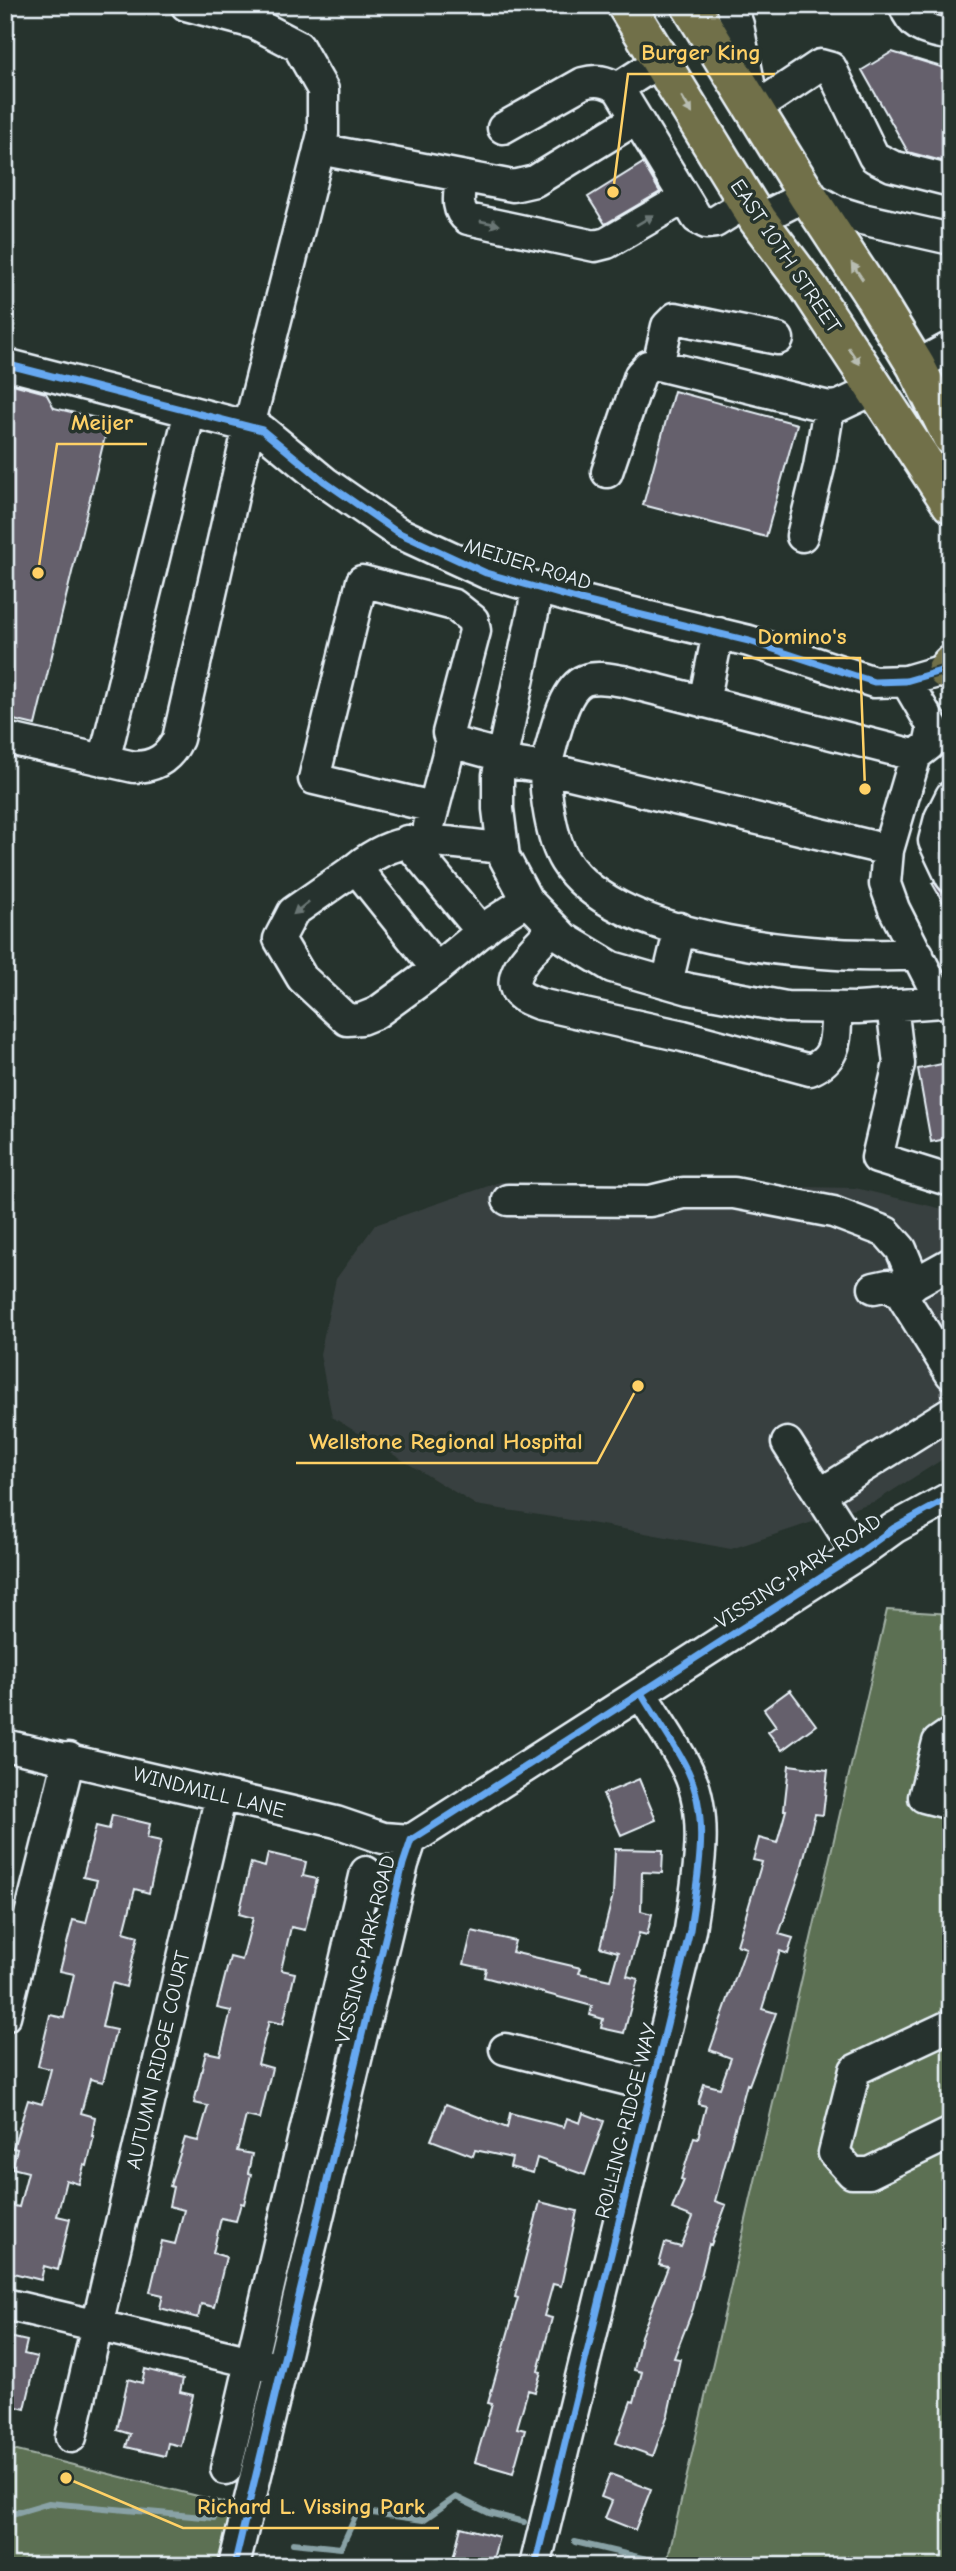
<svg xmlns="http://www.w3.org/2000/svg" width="956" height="2571" font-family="'Comic Neue',sans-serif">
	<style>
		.built { fill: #394140 }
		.green { fill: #5b6f52; stroke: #a2b0a5; stroke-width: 2 }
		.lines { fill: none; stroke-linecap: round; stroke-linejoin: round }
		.stream { stroke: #89a2a6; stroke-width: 6 }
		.building { fill: #65616c; stroke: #e8f1f8; stroke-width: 2 }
		.minor-casing { stroke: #e8f1f8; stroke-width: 35 }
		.major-casing { stroke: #e8f1f8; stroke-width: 42 }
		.minor { stroke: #26332d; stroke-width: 30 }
		.major { stroke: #71704a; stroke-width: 37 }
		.cycleway-casing { stroke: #26332d; stroke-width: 11 }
		.cycleway { stroke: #66a8f1; stroke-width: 7 }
		.oneway { fill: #b8bdb2 }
		.oneway2 { fill: #6a7674 }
		.labels { text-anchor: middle; stroke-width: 7; stroke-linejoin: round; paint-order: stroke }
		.street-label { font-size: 21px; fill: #e8f1f8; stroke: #26332d }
		.leader { fill: none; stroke: #ffd166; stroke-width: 2.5 }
		.callout-dot { fill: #ffd166; stroke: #26332d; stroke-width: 2.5 }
		.callout-label { font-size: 23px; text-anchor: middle; font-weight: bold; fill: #ffd166; stroke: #26332d; stroke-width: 7; stroke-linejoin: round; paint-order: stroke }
	</style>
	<rect width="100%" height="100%" fill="#26332d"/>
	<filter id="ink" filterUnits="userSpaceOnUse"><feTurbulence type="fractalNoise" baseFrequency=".0143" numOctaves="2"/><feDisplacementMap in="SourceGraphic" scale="14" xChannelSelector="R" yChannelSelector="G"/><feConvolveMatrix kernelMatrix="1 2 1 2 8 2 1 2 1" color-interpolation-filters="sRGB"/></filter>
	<g filter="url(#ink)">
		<path class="built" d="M500 1182 855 1188 951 1211V1454L876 1501 731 1549 602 1525 476 1505 332 1417 320 1354 336 1279 375 1225Z"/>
		<path class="green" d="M887 1610 951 1614V2566H666Z
			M5 2448 246 2508 233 2566H5Z"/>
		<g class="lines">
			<path class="stream" d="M5 2516 49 2503 214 2518
				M575 2542 676 2566
				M293 2543 341 2548 358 2511 423 2520 456 2497 489 2513 524 2522"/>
		</g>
		<path class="building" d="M892 52 951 70V156L942 161 908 152 862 70Z
			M643 163 660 192 605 224 588 197Z
			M5 382 46 393 54 408 100 419 107 428 35 725 5 718Z
			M674 391 797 424 766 537 643 505Z
			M934 882 941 891 951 894V916L932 883Z
			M951 1062V1138L931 1142 918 1069Z
			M790 1690 816 1725 782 1750 768 1732 776 1726 764 1709Z
			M789 1765 828 1770 823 1815 815 1814 800 1873 779 1934 793 1938 788 1954 780 1951 762 2009 776 2013 749 2085 747 2084 715 2201 726 2205 711 2245 709 2244 693 2309 674 2358 680 2359 668 2414 653 2456 616 2443 631 2401 634 2402 642 2372 634 2370 641 2336 668 2267 659 2265 665 2243 681 2247 693 2217 672 2209 684 2180 681 2179 694 2137 698 2138 706 2106 698 2104 704 2084 720 2088 731 2058 710 2050 746 1948 737 1945 762 1862 753 1860 759 1838 777 1843 786 1810H784Z
			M639 1779 656 1820 621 1835 603 1794Z
			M112 1815 150 1824 147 1838 161 1841 149 1893 135 1889 124 1932 138 1936 126 1987 112 1983 102 2027 116 2030 103 2082 90 2079 81 2113 95 2117 92 2136H94L87 2166 84 2165 79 2184 66 2180 57 2216 70 2219 58 2270 44 2266 41 2280 5 2271V2204L19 2207 28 2172 12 2168 17 2149 13 2148 28 2100 42 2104 51 2069 38 2066 50 2015 64 2018 74 1974 60 1971 73 1920 86 1923 97 1880 83 1877 96 1826 109 1829Z
			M615 1849 663 1850 662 1873 642 1872 641 1911 652 1914 647 1935 639 1933 627 1976 638 1979 624 2033 601 2028 603 2019 590 2015 592 2006 484 1977 486 1969 464 1964 472 1931 515 1941 512 1952 581 1968 579 1973 610 1980 618 1952 600 1947 613 1895Z
			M268 1853 306 1862 303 1876 317 1879 305 1930 291 1927 281 1970 295 1973 283 2024 269 2021 258 2064 272 2068 260 2119 246 2116 237 2151 252 2154 248 2173 251 2174 244 2204 241 2203 236 2221 221 2218 213 2253 226 2257 214 2307 201 2304 198 2318 160 2308 163 2295 150 2292 162 2241 175 2244 184 2210 169 2206 173 2187 170 2186 185 2138 198 2141 208 2106 194 2103 206 2052 220 2055 231 2011 217 2008 230 1957 242 1960 253 1918 239 1914 251 1863 265 1867Z
			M446 2104 507 2128 510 2113 564 2127 567 2118 580 2123 583 2113 604 2121 585 2175 537 2158 533 2173 510 2167 512 2158 475 2150 473 2156 431 2140Z
			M540 2202 577 2211 561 2286 553 2284 544 2316 552 2318 538 2371 541 2372 535 2392 528 2390 517 2428 525 2430 513 2473 475 2462 492 2404 488 2403 518 2298 515 2297Z
			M5 2336 27 2341 24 2354 37 2357 25 2409 5 2404Z
			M145 2369 183 2379 180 2392 193 2395 181 2446 168 2443 165 2456 126 2447 130 2434 117 2430 128 2379 142 2383Z
			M610 2474 651 2489 635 2530 605 2518 612 2501 601 2497Z
			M461 2527 499 2537 491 2566H451Z"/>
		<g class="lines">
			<defs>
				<path id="minor" d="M731 5 738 25 754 109 820 65 831 68 874 157 892 166 951 181
					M904 5C913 30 928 30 951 35
					M660 61 618 88 697 218 706 223 715 222 747 202
					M503 128 583 83C597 79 605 81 618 88
					M319 149 513 186 535 181 636 119
					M461 177C460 192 454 209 468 219L595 246 607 243 684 198
					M758 220 807 195 836 211 862 219 951 239
					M5 364 262 430 325 482 397 532 486 573 580 600 749 641 874 682 906 681 951 668
					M658 365 667 326 675 318 778 339
					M916 366 951 347
					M607 472 640 375 648 366 658 365 829 407 839 406 877 388
					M802 536 819 467 829 407
					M536 587 534 608 498 775V809L504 857 527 900 564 938 612 967 689 989 786 1007 858 1008 942 1002 951 999
					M906 681 933 727 929 745 915 756
					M704 702 718 633
					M5 738 134 767C155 767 169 758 178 739L249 426 323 134V90L298 46 254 23 186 5
					M104 761 190 411
					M500 761 545 768C553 746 561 689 585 680 597 676 610 679 623 681L914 755 915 758 888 850 885 884 894 909 932 984 937 1002
					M951 796 940 818 934 841 951 877
					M433 807 314 779 362 581 454 605 473 620 475 631 448 733 451 742
					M429 826 451 742 502 756
					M407 841 482 932
					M888 850 545 768C545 794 551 839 565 861 616 944 830 960 918 954
					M356 868 293 912 279 939 302 978 347 1020 361 1019 376 1013 439 967 492 923 527 900
					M554 928C541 942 496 979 523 997 528 1000 534 1002 539 1004L683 1036 810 1070C840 1057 834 1037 837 1008
					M439 967 431 962 356 868C406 827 444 844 503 848
					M667 983 680 928
					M892 1005 899 1064 877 1158 951 1181
					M508 1200 650 1201 683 1193H734L833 1212 886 1232 901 1249 915 1283
					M874 1288 888 1285 901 1294 951 1374
					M902 1294 915 1283 951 1263
					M787 1443 858 1554
					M820 1494 951 1412
					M951 1736 948 1735 938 1742 924 1797 951 1804
					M5 1745 336 1822 383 1838 411 1840
					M5 2016 69 1758
					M951 2025 855 2070 834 2153 852 2173H869L951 2133
					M505 2049 652 2086
					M5 2304 269 2366
					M71 2437 221 1795
					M226 2469 366 1872
					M234 2566 403 1864 411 1840 858 1554 894 1528 951 1497
					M535 2566 690 1930C697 1879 711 1820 688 1771 675 1744 656 1719 641 1693"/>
				<path id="major" d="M626 5 758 220 809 288 951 504
					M690 5 807 195 874 297 916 366 951 436
					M946 670 951 664"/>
			</defs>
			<use href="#minor" class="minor-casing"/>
			<use href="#major" class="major-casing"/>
			<use href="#minor" class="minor"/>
			<use href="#major" class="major"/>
			<defs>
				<path id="cycleway" d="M5 364 262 430 325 482 397 532 486 573 580 600 749 641 874 682 906 681 951 668
					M234 2566 403 1864 411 1840 858 1554 894 1528 951 1497
					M535 2566 690 1930C697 1879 711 1820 688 1771 675 1744 656 1719 641 1693"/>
			</defs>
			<use href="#cycleway" class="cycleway-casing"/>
			<use href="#cycleway" class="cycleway"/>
		</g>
		<defs><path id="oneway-solid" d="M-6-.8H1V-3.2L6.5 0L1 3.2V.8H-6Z" transform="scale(1.75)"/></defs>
		<g class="oneway">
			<use href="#oneway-solid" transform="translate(687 105) rotate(58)"/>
			<use href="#oneway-solid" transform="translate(857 271) rotate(-124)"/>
			<use href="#oneway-solid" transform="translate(854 356) rotate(55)"/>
		</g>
		<g class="oneway2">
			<use href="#oneway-solid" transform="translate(645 220) rotate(-31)"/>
			<use href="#oneway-solid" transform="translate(490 223) rotate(12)"/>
			<use href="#oneway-solid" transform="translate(301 908) rotate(140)"/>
		</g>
	</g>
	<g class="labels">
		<g class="street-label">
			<text transform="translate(786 256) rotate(56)" y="7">EAST 10TH STREET</text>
			<text transform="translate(528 564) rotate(17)" y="7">MEIJER ROAD</text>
			<text transform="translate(798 1571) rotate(-33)" y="7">VISSING PARK ROAD</text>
			<text transform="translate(209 1792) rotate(14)" y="7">WINDMILL LANE</text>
			<text transform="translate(365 1949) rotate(-76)" y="7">VISSING PARK ROAD</text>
			<text transform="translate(158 2060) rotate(-77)" y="7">AUTUMN RIDGE COURT</text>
			<text transform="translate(626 2121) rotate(-76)" y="7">ROLLING RIDGE WAY</text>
		</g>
	</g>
	<path class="leader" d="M613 192L628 74H775M38 573L57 444H147M865 789L860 658H743M638 1386L597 1463H296M66 2478L183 2528H439"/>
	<g class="callout-dot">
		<circle cx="613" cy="192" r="7"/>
		<circle cx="38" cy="573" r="7"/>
		<circle cx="865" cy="789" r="7"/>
		<circle cx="638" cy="1386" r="7"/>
		<circle cx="66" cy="2478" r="7"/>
	</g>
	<g class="callout-label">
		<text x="701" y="60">Burger King</text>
		<text x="102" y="430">Meijer</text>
		<text x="802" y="644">Domino's</text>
		<text x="446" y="1449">Wellstone Regional Hospital</text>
		<text x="311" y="2514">Richard L. Vissing Park</text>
	</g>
	<rect width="956" height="2571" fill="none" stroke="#26332d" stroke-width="28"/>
	<rect x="14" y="14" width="928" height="2543" fill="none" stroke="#e8f1f8" stroke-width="2.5" filter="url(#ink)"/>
</svg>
